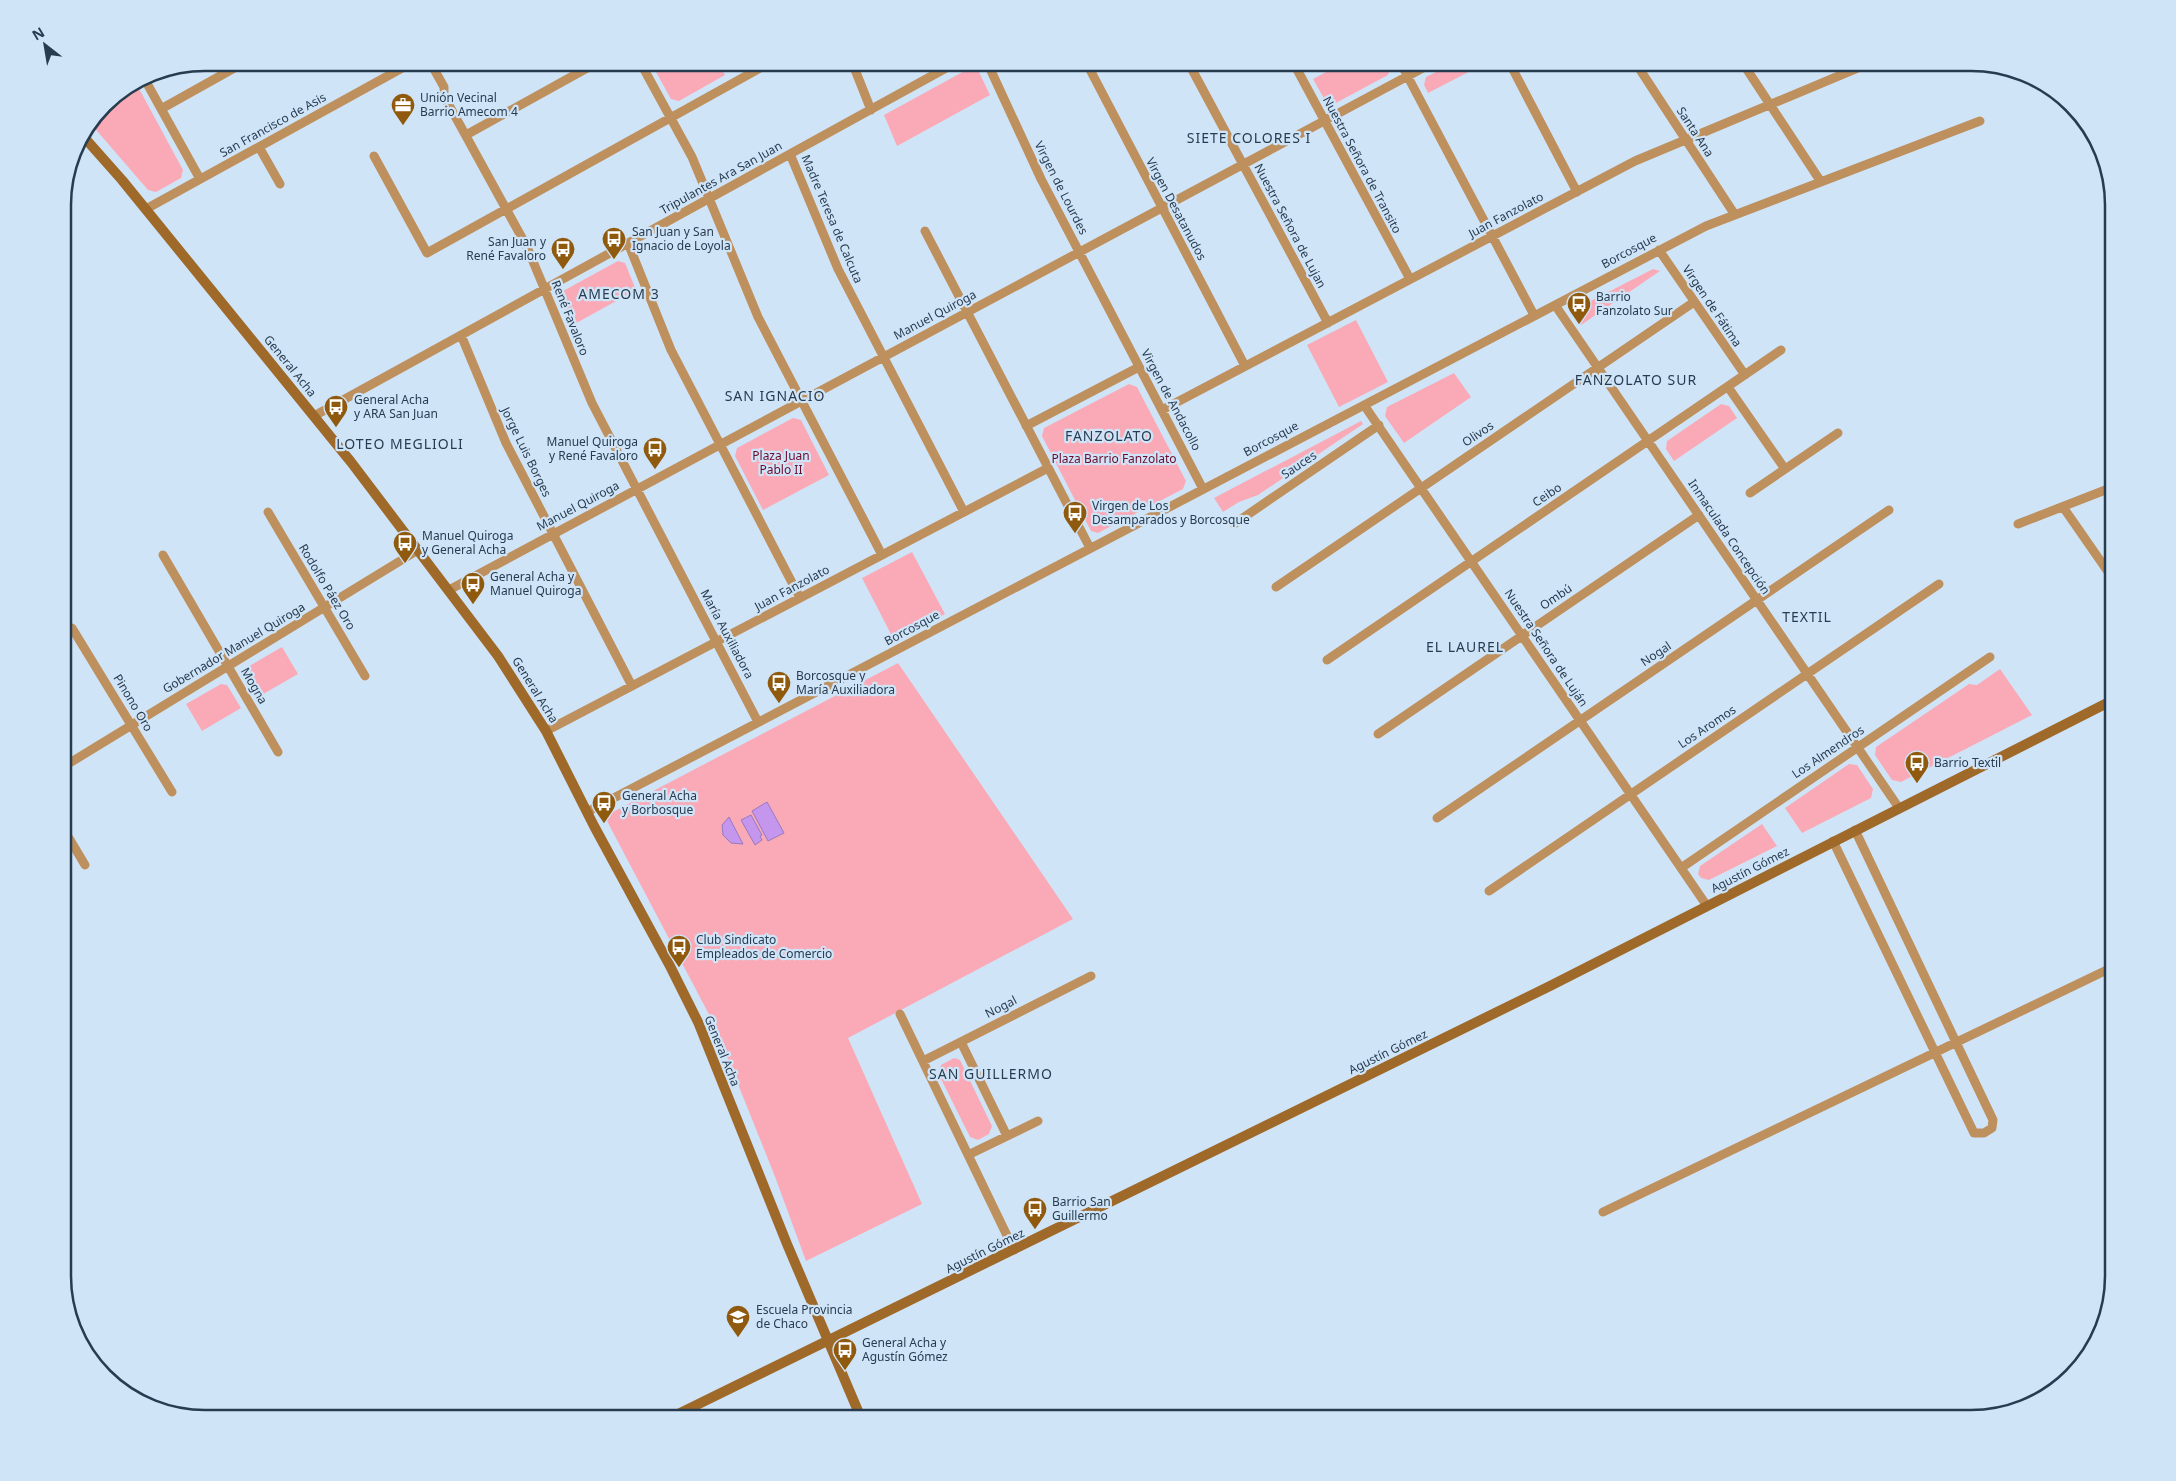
<svg xmlns="http://www.w3.org/2000/svg" width="2176" height="1481" font-family="'Noto Sans',sans-serif">
	<style>
		.green { fill: #faaab7 }
		.water { fill: #c596ed; stroke: #967bbe }
		.lines { fill: none; stroke-linecap: round; stroke-linejoin: round }
		.street { stroke: #bd905e; stroke-width: 9 }
		.secondary { stroke: #9f6a29; stroke-width: 10 }
		.labels { text-anchor: middle; stroke-width: 4.5; stroke-linejoin: round; paint-order: stroke }
		.poi-label { font-size: 12px; fill: #283c50; stroke: #d0e4f8; text-anchor: start }
		.street-label { font-size: 12px; fill: #283c50; stroke: #d0e4f8 }
		.park-label { font-size: 12px; fill: #6b0a2c; stroke: #d0e4f8 }
		.neighbourhood-label { font-size: 14px; letter-spacing: 1px; fill: #283c50; stroke: #d0e4f8 }
		.rim { fill: none; stroke: #283c50; stroke-width: 2.5 }
	</style>
	<rect width="100%" height="100%" fill="#d0e4f8"/>
	<path class="green" d="M651 63H718L725 75 679 101 671 99Z
		M1343 63H1388L1391 67 1388 75 1334 104 1326 102 1313 79Z
		M1454 63H1486L1428 93 1424 85 1426 77Z
		M970 68 978 70 990 95 897 146 884 115Z
		M136 83 183 170 181 178 156 192 148 190 91 124 104 104Z
		M618 261 625 263 636 290 571 326 560 299 563 291Z
		M1653 269 1660 271 1581 325 1575 316 1577 308Z
		M1356 320 1388 382 1339 407 1307 345Z
		M1454 373 1471 397 1404 443 1385 416 1387 407Z
		M1129 384 1137 387 1186 481 1183 489 1098 533 1091 531 1042 436 1044 428Z
		M1721 404 1729 406 1737 418 1674 461 1666 449 1667 441Z
		M793 418 801 420 829 475 763 510 735 456 737 448Z
		M1361 421 1363 424 1258 495 1239 502 1223 512 1214 498Z
		M912 552 945 614 894 640 862 578Z
		M282 647 298 674 258 697 244 674 246 668Z
		M898 663 1073 919 848 1038 922 1204 806 1261 774 1174 713 1022 607 821 609 814Z
		M2000 669 2032 715 1901 782 1892 780 1875 755 1876 747 1969 684 1977 685Z
		M221 684 227 685 241 708 202 731 186 704Z
		M1849 764 1857 765 1873 789 1871 798 1802 833 1785 808Z
		M1762 824 1777 846 1709 880 1701 878 1698 874 1700 866Z
		M954 1058 960 1060 992 1126 989 1134 978 1140 970 1137 938 1073 941 1065Z"/>
	<path class="water" d="M767 802 784 833 768 841 752 811Z
		M751 815 762 835 760 836 762 840 755 845 741 820Z
		M729 817 743 844 731 843 723 835 722 825Z"/>
	<g class="lines">
		<path class="street" d="M430 62 444 87V96L527 247 592 403 758 722
			M640 62 692 157 758 317 882 555
			M852 62 871 110
			M987 62 1041 179 1203 489
			M1086 62 1245 366
			M1188 62 1328 323
			M1293 62 1410 279
			M1400 62 1534 315
			M1509 62 1577 192
			M1635 62 1735 215
			M1742 62 1821 182
			M144 78 200 179
			M161 109 245 62
			M466 135 598 62
			M259 147 280 184
			M790 154 838 269 964 512
			M374 156 427 253 771 62
			M146 209 413 62
			M925 231 1090 548
			M628 243 671 350 800 598
			M1659 250 1745 375
			M1555 305 1899 808
			M461 335 506 443 632 686
			M1728 387 1785 469
			M1364 405 1707 906
			M1162 410 1635 161 1872 62
			M314 416 957 62
			M1026 426 1139 367
			M1750 493 1838 433
			M2063 507 2113 579
			M268 512 365 676
			M1234 524 1379 425
			M2018 524 2113 487
			M163 555 278 752
			M1276 587 1694 302
			M449 590 1434 62
			M72 628 172 792
			M1327 660 1781 350
			M546 731 1048 468
			M1378 734 1699 515
			M63 767 418 550
			M587 812 1706 226 1980 121
			M1437 818 1889 510
			M63 828 85 865
			M1833 841 1974 1133H1984L1992 1128 1993 1120 1855 830
			M1681 868 1990 657
			M1489 891 1939 584
			M900 1014 1014 1250
			M961 1042 1007 1136
			M923 1061 1091 976
			M968 1155 1038 1121
			M1603 1212 2113 967"/>
		<path class="secondary" d="M83 136 122 180 351 462 498 656 546 731 594 826 670 966 698 1022 787 1244 861 1418
			M670 1418 1550 986 2113 700"/>
	</g>
	<defs>
		<symbol id="office-pin" viewBox="-11 -11 22 30"><path d="M0 17L-7.5 6A9.5 9.5 0 1 1 7.5 6Z" fill="#8f5a0d" stroke="#d0e4f8"/><path d="M-6-3h4V-5.5h4V-3h4V5H-6ZM-1-4.5V-3h2v-1.5ZM-6 0V1H6V0Z" fill="#fff"/></symbol>
		<symbol id="bus-pin" viewBox="-11 -11 22 30"><path d="M0 17L-7.5 6A9.5 9.5 0 1 1 7.5 6Z" fill="#8f5a0d" stroke="#d0e4f8"/><path d="M-5-6H5V4H4V6H2V4H-2V6H-4V4H-5ZM-3.5-4V0h7V-4ZM-3.5 1.2v1.5H-2V1.2ZM2 1.2v1.5H3.5V1.2Z" fill="#fff"/></symbol>
		<symbol id="school-pin" viewBox="-11 -11 22 30"><path d="M0 17L-7.5 6A9.5 9.5 0 1 1 7.5 6Z" fill="#8f5a0d" stroke="#d0e4f8"/><path d="M0-5L7-2L0 1L-7-2ZM-4 1L0 2.5L4 1V4Q0 6-4 4Z" fill="#fff"/></symbol>
	</defs>
	<g fill-rule="evenodd">
		<use href="#office-pin" x="389" y="91" width="28" height="38"/>
		<use href="#bus-pin" x="600" y="225" width="28" height="38"/>
		<use href="#bus-pin" x="549" y="235" width="28" height="38"/>
		<use href="#bus-pin" x="1565" y="290" width="28" height="38"/>
		<use href="#bus-pin" x="322" y="393" width="28" height="38"/>
		<use href="#bus-pin" x="641" y="435" width="28" height="38"/>
		<use href="#bus-pin" x="1061" y="499" width="28" height="38"/>
		<use href="#bus-pin" x="391" y="529" width="28" height="38"/>
		<use href="#bus-pin" x="459" y="570" width="28" height="38"/>
		<use href="#bus-pin" x="765" y="669" width="28" height="38"/>
		<use href="#bus-pin" x="1903" y="749" width="28" height="38"/>
		<use href="#bus-pin" x="590" y="789" width="28" height="38"/>
		<use href="#bus-pin" x="665" y="933" width="28" height="38"/>
		<use href="#bus-pin" x="1021" y="1195" width="28" height="38"/>
		<use href="#school-pin" x="724" y="1303" width="28" height="38"/>
		<use href="#bus-pin" x="831" y="1336" width="28" height="38"/>
	</g>
	<g class="labels">
		<g class="poi-label">
			<text x="420" y="102">Unión Vecinal<tspan x="420" dy="14">Barrio Amecom 4</tspan></text>
			<text x="632" y="236">San Juan y San<tspan x="632" dy="14">Ignacio de Loyola</tspan></text>
			<text x="546" y="246" text-anchor="end">San Juan y<tspan x="546" dy="14">René Favaloro</tspan></text>
			<text x="1596" y="301">Barrio<tspan x="1596" dy="14">Fanzolato Sur</tspan></text>
			<text x="354" y="404">General Acha<tspan x="354" dy="14">y ARA San Juan</tspan></text>
			<text x="638" y="446" text-anchor="end">Manuel Quiroga<tspan x="638" dy="14">y René Favaloro</tspan></text>
			<text x="1092" y="510">Virgen de Los<tspan x="1092" dy="14">Desamparados y Borcosque</tspan></text>
			<text x="422" y="540">Manuel Quiroga<tspan x="422" dy="14">y General Acha</tspan></text>
			<text x="490" y="581">General Acha y<tspan x="490" dy="14">Manuel Quiroga</tspan></text>
			<text x="796" y="680">Borcosque y<tspan x="796" dy="14">María Auxiliadora</tspan></text>
			<text x="1934" y="767">Barrio Textil</text>
			<text x="622" y="800">General Acha<tspan x="622" dy="14">y Borbosque</tspan></text>
			<text x="696" y="944">Club Sindicato<tspan x="696" dy="14">Empleados de Comercio</tspan></text>
			<text x="1052" y="1206">Barrio San<tspan x="1052" dy="14">Guillermo</tspan></text>
			<text x="756" y="1314">Escuela Provincia<tspan x="756" dy="14">de Chaco</tspan></text>
			<text x="862" y="1347">General Acha y<tspan x="862" dy="14">Agustín Gómez</tspan></text>
		</g>
		<g class="street-label">
			<text transform="translate(273 125) rotate(-29)" y="4">San Francisco de Asis</text>
			<text transform="translate(1695 132) rotate(57)" y="4">Santa Ana</text>
			<text transform="translate(1362 165) rotate(62)" y="4">Nuestra Señora de Transito</text>
			<text transform="translate(721 178) rotate(-29)" y="4">Tripulantes Ara San Juan</text>
			<text transform="translate(1061 188) rotate(63)" y="4">Virgen de Lourdes</text>
			<text transform="translate(1176 209) rotate(62)" y="4">Virgen Desatanudos</text>
			<text transform="translate(1506 215) rotate(-28)" y="4">Juan Fanzolato</text>
			<text transform="translate(832 219) rotate(67)" y="4">Madre Teresa de Calcuta</text>
			<text transform="translate(1290 226) rotate(62)" y="4">Nuestra Señora de Lujan</text>
			<text transform="translate(1629 251) rotate(-28)" y="4">Borcosque</text>
			<text transform="translate(1712 306) rotate(56)" y="4">Virgen de Fátima</text>
			<text transform="translate(935 315) rotate(-28)" y="4">Manuel Quiroga</text>
			<text transform="translate(570 318) rotate(68)" y="4">René Favaloro</text>
			<text transform="translate(290 366) rotate(51)" y="4">General Acha</text>
			<text transform="translate(1171 400) rotate(62)" y="4">Virgen de Andacollo</text>
			<text transform="translate(1478 434) rotate(-34)" y="4">Olivos</text>
			<text transform="translate(1271 439) rotate(-28)" y="4">Borcosque</text>
			<text transform="translate(526 452) rotate(64)" y="4">Jorge Luis Borges</text>
			<text transform="translate(1299 465) rotate(-34)" y="4">Sauces</text>
			<text transform="translate(1547 495) rotate(-34)" y="4">Ceibo</text>
			<text transform="translate(578 506) rotate(-28)" y="4">Manuel Quiroga</text>
			<text transform="translate(1729 537) rotate(56)" y="4">Inmaculada Concepción</text>
			<text transform="translate(327 587) rotate(59)" y="4">Rodolfo Páez Oro</text>
			<text transform="translate(792 588) rotate(-28)" y="4">Juan Fanzolato</text>
			<text transform="translate(1556 597) rotate(-34)" y="4">Ombú</text>
			<text transform="translate(912 628) rotate(-28)" y="4">Borcosque</text>
			<text transform="translate(727 634) rotate(62)" y="4">María Auxiliadora</text>
			<text transform="translate(234 648) rotate(-31)" y="4">Gobernador Manuel Quiroga</text>
			<text transform="translate(1546 648) rotate(56)" y="4">Nuestra Señora de Luján</text>
			<text transform="translate(1656 654) rotate(-34)" y="4">Nogal</text>
			<text transform="translate(254 686) rotate(60)" y="4">Mogna</text>
			<text transform="translate(535 690) rotate(58)" y="4">General Acha</text>
			<text transform="translate(133 703) rotate(59)" y="4">Pinono Oro</text>
			<text transform="translate(1707 727) rotate(-34)" y="4">Los Aromos</text>
			<text transform="translate(1828 752) rotate(-34)" y="4">Los Almendros</text>
			<text transform="translate(1750 870) rotate(-27)" y="4">Agustín Gómez</text>
			<text transform="translate(1001 1007) rotate(-27)" y="4">Nogal</text>
			<text transform="translate(722 1051) rotate(68)" y="4">General Acha</text>
			<text transform="translate(1388 1052) rotate(-26)" y="4">Agustín Gómez</text>
			<text transform="translate(985 1251) rotate(-26)" y="4">Agustín Gómez</text>
		</g>
		<g class="park-label">
			<text x="781" y="460">Plaza Juan<tspan x="781" dy="14">Pablo II</tspan></text>
			<text x="1114" y="463">Plaza Barrio Fanzolato</text>
		</g>
		<g class="neighbourhood-label">
			<text x="1249" y="143">SIETE COLORES I</text>
			<text x="619" y="299">AMECOM 3</text>
			<text x="1636" y="385">FANZOLATO SUR</text>
			<text x="775" y="401">SAN IGNACIO</text>
			<text x="1109" y="441">FANZOLATO</text>
			<text x="400" y="449">LOTEO MEGLIOLI</text>
			<text x="1807" y="622">TEXTIL</text>
			<text x="1465" y="652">EL LAUREL</text>
			<text x="991" y="1079">SAN GUILLERMO</text>
		</g>
	</g>
	<path d="M0 0H2176V1481H0ZM205 71H1971A134 134 0 0 1 2105 205V1276A134 134 0 0 1 1971 1410H205A134 134 0 0 1 71 1276V205A134 134 0 0 1 205 71Z" fill="#d0e4f8" fill-rule="evenodd"/>
	<path class="rim" d="M205 71H1971A134 134 0 0 1 2105 205V1276A134 134 0 0 1 1971 1410H205A134 134 0 0 1 71 1276V205A134 134 0 0 1 205 71Z"/>
	<g transform="translate(45 45) rotate(329)" stroke="#d0e4f8" stroke-width="4" paint-order="stroke">
	<path d="M0-4L9 19L0 12L-9 19Z" fill="#283c50"/>
	<text y="-8" font-size="14" font-weight="bold" text-anchor="middle" fill="#283c50">N</text>
	</g>
</svg>
